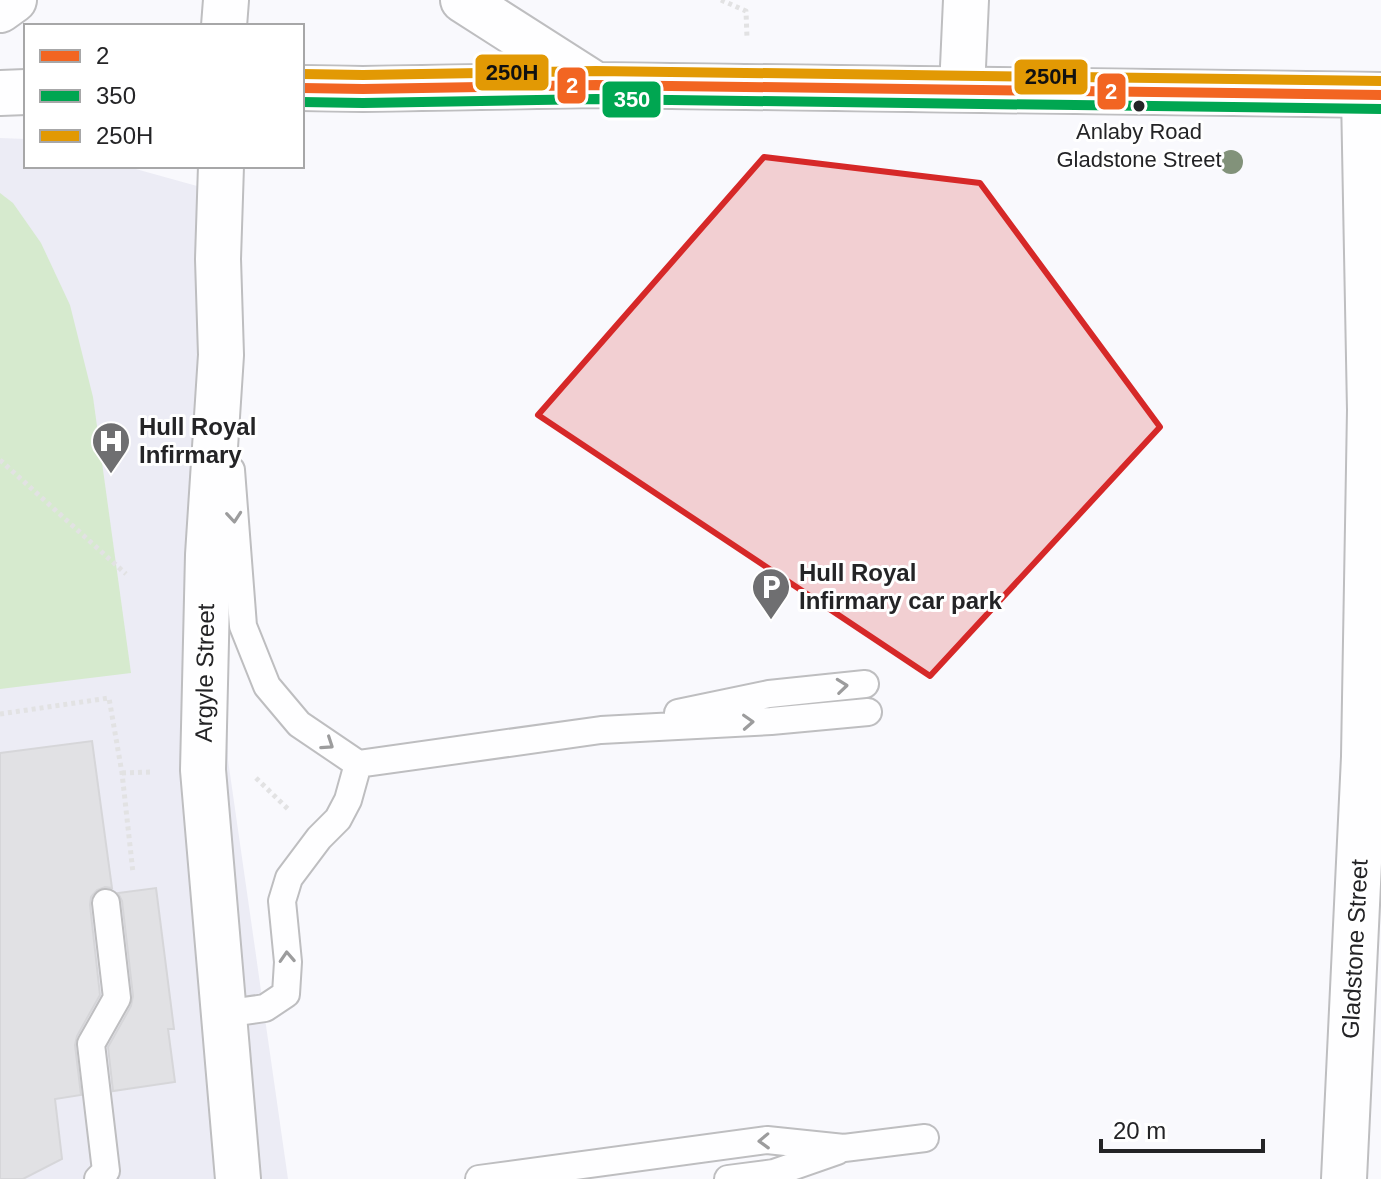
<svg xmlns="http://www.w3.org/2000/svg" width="1381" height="1179" font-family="Arial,sans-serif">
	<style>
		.built { fill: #ececf5 }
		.green { fill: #d6eace }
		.building { fill: #e1e1e4; stroke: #d6d6d9; stroke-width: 2 }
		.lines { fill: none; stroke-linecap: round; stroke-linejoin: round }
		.service-casing { stroke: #bebec0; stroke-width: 30 }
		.minor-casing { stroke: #bebec0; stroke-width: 48 }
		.tertiary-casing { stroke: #bebec0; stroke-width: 48 }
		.primary-casing { stroke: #bebec0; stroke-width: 48 }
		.path { stroke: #e2e2e3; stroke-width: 5; stroke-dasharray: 4 4; stroke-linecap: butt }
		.service { stroke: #fefeff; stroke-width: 26 }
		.minor { stroke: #fefeff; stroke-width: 44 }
		.tertiary { stroke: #fefeff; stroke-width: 44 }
		.primary { stroke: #fefeff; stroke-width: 44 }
		.bus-1-casing { stroke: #fff; stroke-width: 16 }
		.bus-2-casing { stroke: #fff; stroke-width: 16 }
		.bus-3-casing { stroke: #fff; stroke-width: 16 }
		.bus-1 { stroke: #f26522; stroke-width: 10 }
		.bus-2 { stroke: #00a651; stroke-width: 10 }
		.bus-3 { stroke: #e29904; stroke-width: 10 }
		.tree { fill: #82927a }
		.oneway { stroke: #9c9c9d }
		.marked { fill: #d62828; fill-opacity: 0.2; stroke: #d62828; stroke-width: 6; stroke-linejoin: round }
		.bus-dot { fill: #242426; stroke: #fff; stroke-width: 3 }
		.labels { text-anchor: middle; stroke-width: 6; stroke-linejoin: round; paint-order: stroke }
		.bus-label { font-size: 22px; fill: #242426; stroke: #fff }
		.poi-label { font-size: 24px; font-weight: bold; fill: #242426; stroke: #fff; text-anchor: start }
		.street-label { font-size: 24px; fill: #242426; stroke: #fff }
		.line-badge { stroke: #fff; stroke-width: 3 }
		.badge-label { font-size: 22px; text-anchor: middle; font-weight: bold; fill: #fff }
		.pale-badge-label { font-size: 22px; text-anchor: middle; font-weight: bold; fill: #111 }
	</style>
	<rect width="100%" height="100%" fill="#f9f9fd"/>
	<path class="built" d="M0 138 26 139V166H125L215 191 228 760 288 1179H0Z"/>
	<path class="green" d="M0 193 13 203 41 243 70 305 93 397 131 673 0 689Z"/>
	<path class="building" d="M92 741 112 888 105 887 97 890 91 897 90 905 100 995 77 1036 75 1045 81 1095 55 1099 62 1159 23 1179H0V753Z
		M156 888 174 1029H168L175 1082 113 1091 108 1047 131 1006 133 996 122 901 118 893Z"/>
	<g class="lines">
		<defs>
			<path id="service" d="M231 470 243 626 267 686 299 724 358 764 601 730 771 721 868 712
				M678 713 769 694 865 684
				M222 1014 265 1008 286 994 288 962 282 901 289 878 319 838 338 819 348 800 358 764
				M98 1179 106 1171 91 1044 117 998 106 903
				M479 1179 767 1140 844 1148 925 1138
				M728 1179 774 1173 837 1151"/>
			<path id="minor" d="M962 89 966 0
				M1344 1179 1364 757 1370 410 1364 95"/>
			<path id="tertiary" d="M224 26 226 0
				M221 166 218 259 221 355 208 555 203 770 238 1179"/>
			<path id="primary" d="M463 0 596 85
				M0 10 14 0
				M302 88 363 89 596 85 1381 95
				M0 93 26 92"/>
		</defs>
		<use href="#service" class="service-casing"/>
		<use href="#minor" class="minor-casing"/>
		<use href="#tertiary" class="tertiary-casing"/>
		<use href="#primary" class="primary-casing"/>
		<path class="path" d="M721 0 746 11 747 38
			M0 460 126 574
			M0 714 109 698 122 773 133 873
			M122 773 153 772
			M256 778 289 810"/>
		<use href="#service" class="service"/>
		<use href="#minor" class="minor"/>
		<use href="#tertiary" class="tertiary"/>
		<use href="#primary" class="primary"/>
		<defs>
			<path id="bus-1" d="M302 88 363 89 596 85 1381 95"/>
			<path id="bus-2" d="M302 102 363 103 596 99 1381 109"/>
			<path id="bus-3" d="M302 74 363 75 596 71 1381 81"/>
		</defs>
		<use href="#bus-1" class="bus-1-casing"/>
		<use href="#bus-2" class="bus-2-casing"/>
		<use href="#bus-3" class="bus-3-casing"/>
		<use href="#bus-1" class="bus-1"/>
		<use href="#bus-2" class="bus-2"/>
		<use href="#bus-3" class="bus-3"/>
	</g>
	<circle class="tree" cx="1231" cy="162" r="12"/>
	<defs><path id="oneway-chevron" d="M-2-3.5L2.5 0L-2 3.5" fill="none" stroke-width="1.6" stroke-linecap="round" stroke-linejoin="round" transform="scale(2)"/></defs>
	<g class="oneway">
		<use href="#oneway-chevron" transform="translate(234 517) rotate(85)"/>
		<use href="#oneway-chevron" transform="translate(842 686) rotate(-6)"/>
		<use href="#oneway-chevron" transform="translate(748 722) rotate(-3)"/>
		<use href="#oneway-chevron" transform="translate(328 744) rotate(34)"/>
		<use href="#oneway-chevron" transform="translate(287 957) rotate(-93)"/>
		<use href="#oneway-chevron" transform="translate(764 1141) rotate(178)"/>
	</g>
	<path class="marked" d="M764 157 980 183 1160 427 930 676 538 415Z"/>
	<defs>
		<symbol id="hospital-pin" viewBox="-11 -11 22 30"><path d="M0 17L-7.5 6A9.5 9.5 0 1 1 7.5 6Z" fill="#6f6f71" stroke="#fff"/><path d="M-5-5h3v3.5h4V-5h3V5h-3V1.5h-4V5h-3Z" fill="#fff"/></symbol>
		<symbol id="parking-pin" viewBox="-11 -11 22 30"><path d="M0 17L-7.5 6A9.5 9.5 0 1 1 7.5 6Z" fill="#6f6f71" stroke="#fff"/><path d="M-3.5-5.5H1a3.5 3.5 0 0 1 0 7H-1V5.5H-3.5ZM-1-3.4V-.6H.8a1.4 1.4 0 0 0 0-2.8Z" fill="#fff"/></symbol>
	</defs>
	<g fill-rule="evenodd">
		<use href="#hospital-pin" x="89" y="419" width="44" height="60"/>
		<use href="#parking-pin" x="749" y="565" width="44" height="60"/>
	</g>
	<circle class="bus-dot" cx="1139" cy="106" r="7"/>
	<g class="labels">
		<g class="bus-label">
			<text x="1139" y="139">Anlaby Road<tspan x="1139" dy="28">Gladstone Street</tspan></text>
		</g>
		<g class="poi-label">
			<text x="139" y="435">Hull Royal<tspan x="139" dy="28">Infirmary</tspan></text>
			<text x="799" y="581">Hull Royal<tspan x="799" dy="28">Infirmary car park</tspan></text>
		</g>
		<g class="street-label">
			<text transform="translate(205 673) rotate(-89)" y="8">Argyle Street</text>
			<text transform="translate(1355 949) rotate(-87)" y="8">Gladstone Street</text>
		</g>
	</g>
	<g class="line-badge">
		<rect x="474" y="53" width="76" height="39" rx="8" fill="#e29904"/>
		<rect x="1013" y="58" width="76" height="38" rx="8" fill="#e29904"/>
		<rect x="556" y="66" width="31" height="39" rx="8" fill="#f26522"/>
		<rect x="1096" y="72" width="31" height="39" rx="8" fill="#f26522"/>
		<rect x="601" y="80" width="61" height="39" rx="8" fill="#00a651"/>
	</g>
	<g class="badge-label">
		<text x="572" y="93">2</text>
		<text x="1111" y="99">2</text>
		<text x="632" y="107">350</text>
	</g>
	<g class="pale-badge-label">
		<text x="512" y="80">250H</text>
		<text x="1051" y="84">250H</text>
	</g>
	<rect x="24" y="24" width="280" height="144" fill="#ffffff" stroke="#a7a7a8" stroke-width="2"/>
	<rect x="40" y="50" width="40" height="12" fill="#f26522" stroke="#a7a7a8" stroke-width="2"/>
	<text x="96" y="64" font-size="24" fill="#242426">2</text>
	<rect x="40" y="90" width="40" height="12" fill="#00a651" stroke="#a7a7a8" stroke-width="2"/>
	<text x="96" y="104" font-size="24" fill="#242426">350</text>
	<rect x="40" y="130" width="40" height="12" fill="#e29904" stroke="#a7a7a8" stroke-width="2"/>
	<text x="96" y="144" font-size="24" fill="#242426">250H</text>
	<path d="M1101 1139v12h162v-12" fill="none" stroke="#242426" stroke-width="4"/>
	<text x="1113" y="1139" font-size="24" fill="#242426" stroke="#ffffff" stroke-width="6" paint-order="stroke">20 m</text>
</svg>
